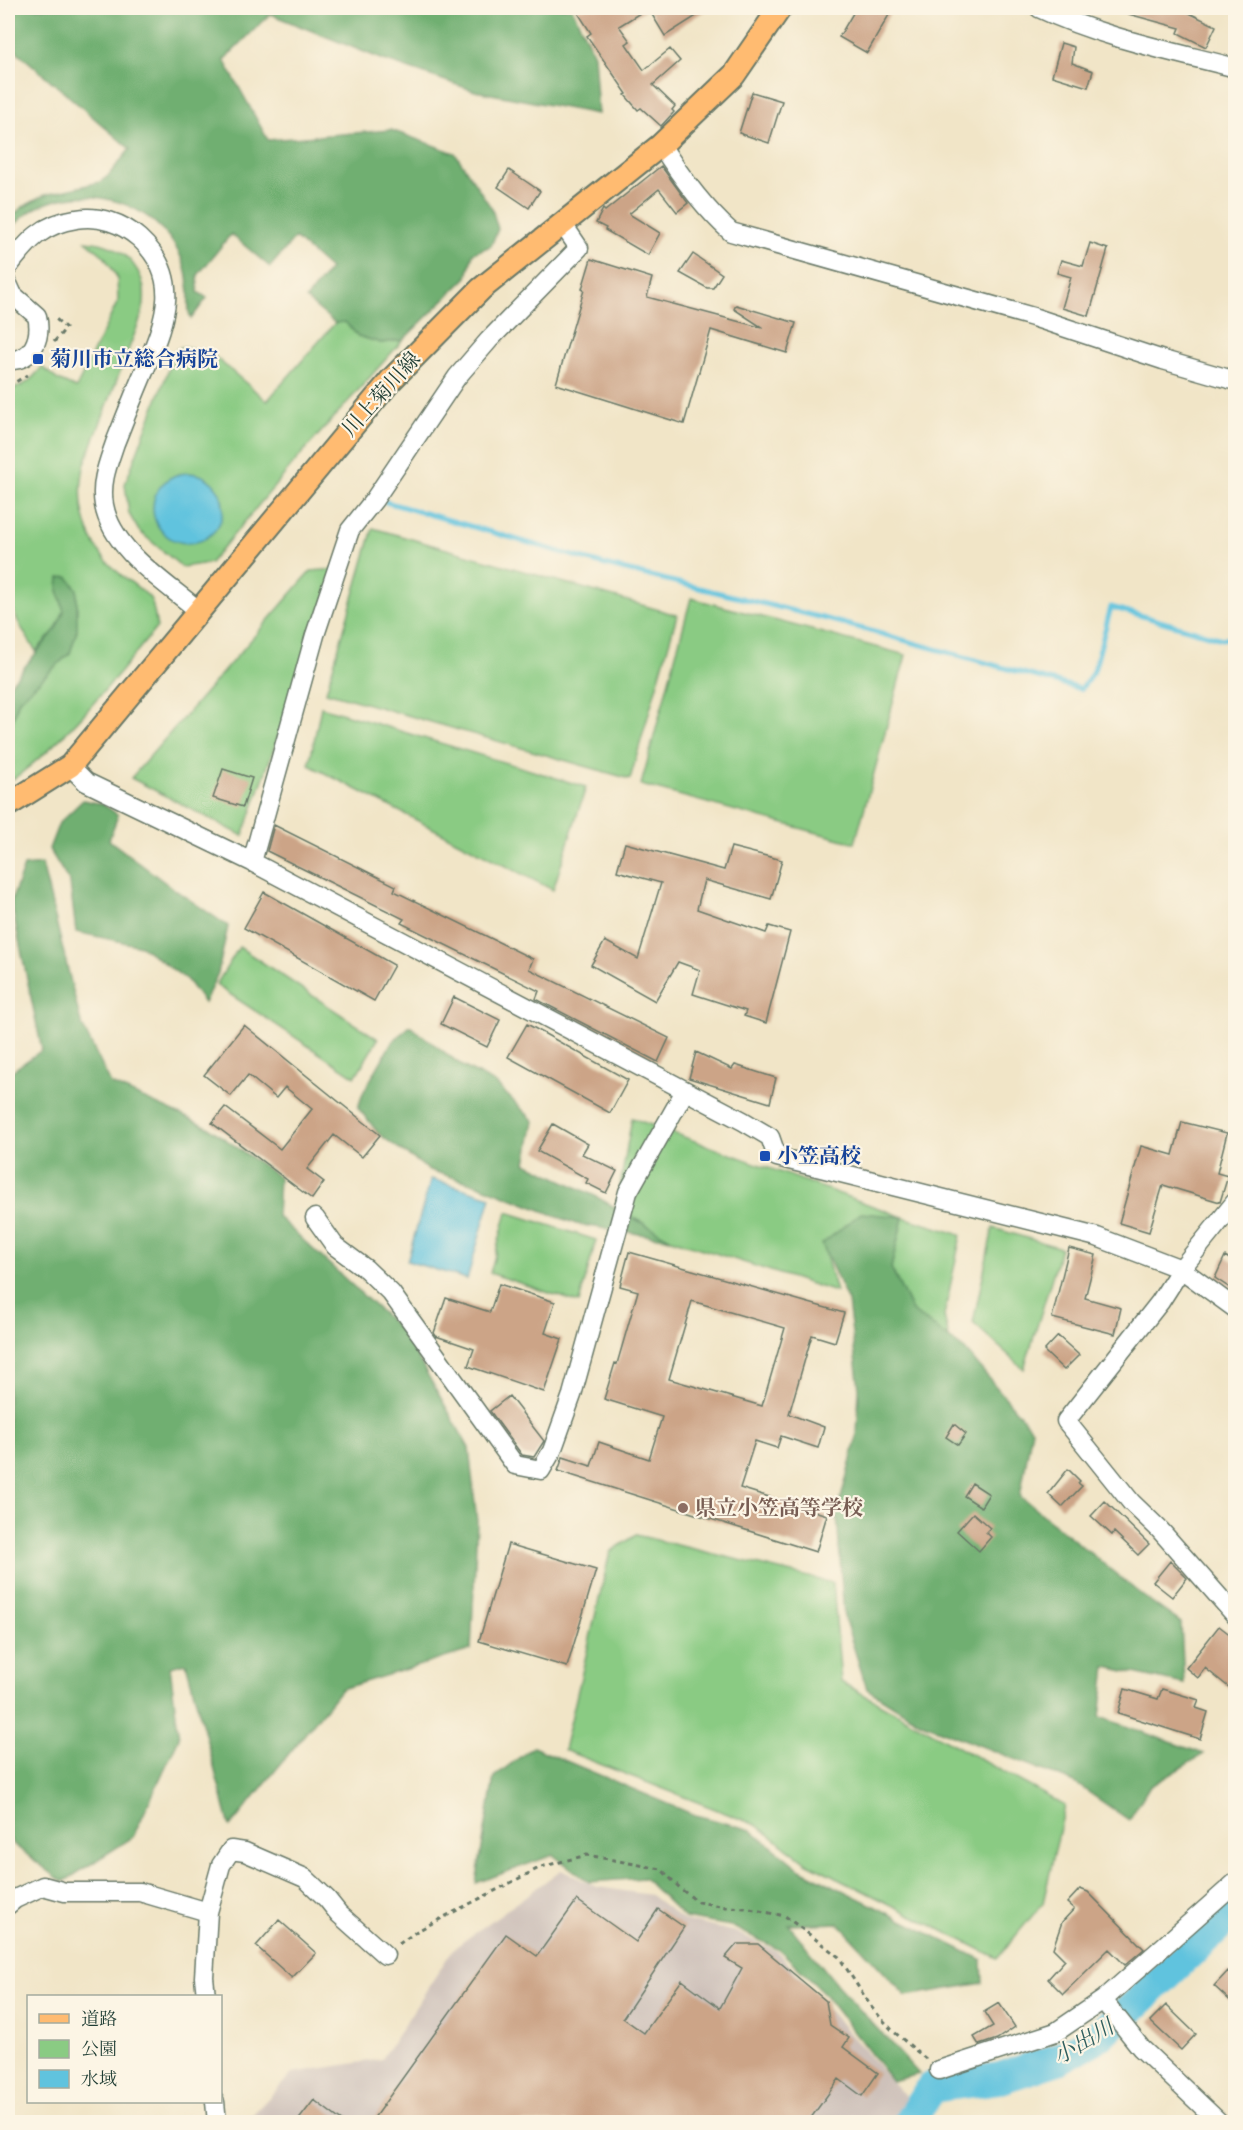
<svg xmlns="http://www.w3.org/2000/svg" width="1243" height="2130" font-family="'Sorts Mill Goudy','Noto Serif JP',serif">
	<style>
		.industrial { fill: #cec1ba }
		.green { fill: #8acb83; stroke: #54845c; stroke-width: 1.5 }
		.forest { fill: #6faf71; stroke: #477652; stroke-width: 1.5 }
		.water { fill: #60c3de; stroke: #408089; stroke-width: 1.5 }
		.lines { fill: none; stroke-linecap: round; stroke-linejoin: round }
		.stream { stroke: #60c3de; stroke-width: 5 }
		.river { stroke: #60c3de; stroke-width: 32 }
		.building { fill: #cca487; fill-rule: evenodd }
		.minor-casing { stroke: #687867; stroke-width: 21 }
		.major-casing { stroke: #687867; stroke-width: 26 }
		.path { stroke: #687867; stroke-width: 3; stroke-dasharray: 4.5 4.5; stroke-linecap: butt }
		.minor { stroke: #fff; stroke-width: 18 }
		.major { stroke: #ffbb71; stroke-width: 22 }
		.transit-dot { fill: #1a4fb4; stroke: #fcf5e5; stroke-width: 2 }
		.education-dot { fill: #8d6e63; stroke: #fcf5e5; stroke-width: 2 }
		.labels { text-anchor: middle; stroke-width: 4.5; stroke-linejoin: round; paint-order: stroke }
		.transit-label { font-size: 21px; font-weight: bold; fill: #164399; stroke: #fcf5e5; text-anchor: start }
		.street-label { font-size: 21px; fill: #1f3d34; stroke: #fcf5e5 }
		.education-label { font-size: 21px; font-weight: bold; fill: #785e54; stroke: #fcf5e5; text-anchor: start }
		.water-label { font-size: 22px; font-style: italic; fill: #2f5e5e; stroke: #fcf5e5 }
	</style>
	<rect width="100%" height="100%" fill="#fcf5e5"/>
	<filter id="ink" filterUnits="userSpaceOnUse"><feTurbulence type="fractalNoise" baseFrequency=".0167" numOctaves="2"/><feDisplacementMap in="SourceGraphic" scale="12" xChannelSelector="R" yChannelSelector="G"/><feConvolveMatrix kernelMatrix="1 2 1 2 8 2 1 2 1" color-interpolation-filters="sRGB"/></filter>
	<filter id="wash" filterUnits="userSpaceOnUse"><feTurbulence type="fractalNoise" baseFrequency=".008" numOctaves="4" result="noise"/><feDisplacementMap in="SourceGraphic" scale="24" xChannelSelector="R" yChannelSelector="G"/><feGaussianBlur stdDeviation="1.35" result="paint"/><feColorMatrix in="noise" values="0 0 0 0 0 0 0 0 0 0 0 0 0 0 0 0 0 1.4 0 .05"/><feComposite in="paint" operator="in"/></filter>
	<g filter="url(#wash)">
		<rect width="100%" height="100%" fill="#f1e5c7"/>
		<path class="industrial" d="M561 1870 597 1887 651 1895 683 1920 735 1932 777 1951 907 2099 889 2122H245L293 2073 382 2059 453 1949Z"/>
		<path class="green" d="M86 241C126 244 154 275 141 317L85 463C75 503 86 546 119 573 126 580 147 592 151 600 154 607 155 619 157 627 111 683 67 741 8 783V734L19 700 70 653 77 630 58 590 64 611 56 629 36 651C23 632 13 615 8 594V389C24 388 32 379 42 367L58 380 76 388 118 301 117 277 104 256Z
			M345 321 358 336 381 343 403 340 305 450 210 563 182 567 139 531 129 514 125 484 176 350 181 347 208 351 267 401 335 323Z
			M373 528 677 615 630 779 326 692Z
			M337 569 243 836 131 778 311 571Z
			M691 598 906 655 855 843 641 785Z
			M321 707 586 787 553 890 309 765Z
			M239 947 378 1039 355 1077 216 985Z
			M632 1118 903 1217 961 1235 944 1316 949 1338 912 1311 891 1268 903 1218 823 1244 836 1292 671 1239 616 1208Z
			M507 1212 596 1240 579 1303 490 1273Z
			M993 1228 1061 1248 1024 1369 973 1323Z
			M636 1535 833 1583 841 1682 1065 1806 1043 1903 997 1958 806 1862 756 1825 564 1750 610 1552Z"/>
		<path class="forest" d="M8 8H572L594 55 598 114 475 91 384 60 270 14 224 60 268 140 391 130 455 153 492 209 498 229 491 246 473 253 467 277 403 340 381 343 358 336 345 322 335 323 306 299 330 269 295 238 270 267 231 234 198 275V292L207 298 191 319C187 310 189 303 189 292 188 281 186 267 181 257 156 203 88 181 36 208 25 214 16 223 8 232V219L23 207 45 195 100 182 108 176 130 149 8 44Z
			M68 577 77 589V630L70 653 19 700 8 734V687L56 629 64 611 58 590 59 578Z
			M83 800 103 804 118 815 109 840 171 887 228 926 218 973 204 1003 187 980 141 946 76 932 70 883 49 849 59 823Z
			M42 864 81 1023 111 1084 208 1127 279 1177 277 1216 404 1333 469 1448 477 1522 471 1650 341 1689 230 1827 186 1663 170 1667 179 1738 133 1837 63 1882 12 1843 8 1834V1074L42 1050 11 902 24 866Z
			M410 1026 464 1067 495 1083 534 1121 526 1163 595 1196 671 1239 576 1224 478 1185 429 1170 380 1135 358 1108 363 1093 392 1042Z
			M861 1213 903 1217 891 1268 912 1311 965 1350 1032 1429 1020 1496 1143 1596 1181 1623 1184 1684 1106 1667 1100 1717 1204 1754 1149 1787 1129 1820 1075 1783 920 1722 867 1689 844 1617 837 1514 857 1436 859 1388 848 1302 822 1244Z
			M533 1747 692 1814 751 1830 800 1869 982 1960 983 1983 906 1996 838 1923 789 1925 838 1986 919 2074 892 2081 823 1992 780 1950 731 1926 685 1918 644 1878 589 1882 553 1855 476 1883 494 1777Z"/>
		<path class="water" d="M153 508a35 35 0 1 1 70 0a35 35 0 1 1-70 0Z
			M431 1179 491 1197 467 1279 407 1261Z"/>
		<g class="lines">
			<path class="stream" d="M386 502 609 566 827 619 1081 689 1094 671 1111 607 1222 639 1225 638 1236 641"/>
			<path class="river" d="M909 2122 932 2087 1000 2078 1058 2059 1089 2042 1122 2017 1236 1909"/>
		</g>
		<g id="blocks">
			<path class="building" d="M575 8H709L665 36 648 8 619 26 630 41 626 44 644 70 670 49 680 61 653 85 675 106 672 110 674 112 661 126 641 108 638 110 625 95 627 94 587 36 591 33Z
				M856 8H893L867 53 839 37Z
				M1122 8H1179L1216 26 1206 47 1178 33 1180 28 1121 12Z
				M1061 43 1074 47 1072 63 1093 71 1088 87 1052 76Z
				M752 92 782 101 769 143 739 133Z
				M661 166 688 203 677 212 659 189 629 214 660 233 648 255 605 230 606 228 596 223 603 209 605 211Z
				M509 170 540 191 529 208 498 187Z
				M1090 243 1108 249 1089 316 1062 308 1071 277 1057 273 1061 260 1083 266Z
				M693 254 722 274 713 288H707L680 273Z
				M591 259 652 278 647 297 763 328 734 309 736 305 796 323 787 353 711 330 684 424 556 384 584 290 582 289Z
				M223 769 252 778 243 807 213 798Z
				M274 825 396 886 394 891 533 959 529 969 669 1038 658 1062 536 999 539 991 401 923 404 919 267 851Z
				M625 843 724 870 731 847 782 860 771 899 704 880 697 909 766 933 769 926 790 932 766 1023 744 1016 746 1011 693 994 700 970 678 962 655 1001 591 965 605 941 638 959 661 883 617 871Z
				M264 892 394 965 374 1001 244 928Z
				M454 997 500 1020 487 1047 441 1024Z
				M527 1024 628 1080 610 1113 508 1057Z
				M244 1025 380 1135 362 1157 334 1135 307 1169 324 1182 312 1199 212 1123 225 1107 280 1149 312 1109 285 1087 276 1098 248 1075 231 1096 204 1075Z
				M696 1052 732 1069 735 1065 776 1078 770 1103 689 1078Z
				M1182 1122 1227 1133 1217 1173 1228 1176 1220 1202 1163 1185 1149 1232 1119 1223 1141 1146 1173 1155Z
				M553 1124 588 1144 582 1154 617 1171 606 1193 586 1183 588 1179 537 1151Z
				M1069 1248 1096 1255 1085 1298 1121 1308 1115 1334 1052 1318Z
				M629 1252 844 1313 835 1342 812 1335 789 1414 824 1427 818 1448 781 1436 777 1448 755 1441 740 1488 827 1515 816 1552 558 1471 563 1457 591 1466 599 1442 649 1459 662 1417 604 1399 615 1363 617 1364 638 1291 620 1286ZM692 1301 785 1328 762 1406 669 1379Z
				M1225 1256 1236 1263V1292L1215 1278Z
				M499 1284 555 1302 545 1333 562 1339 544 1392 468 1366 474 1349 436 1336 434 1333 446 1298 490 1312Z
				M1058 1336 1079 1355 1064 1370 1044 1351Z
				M509 1396 544 1441 534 1457 522 1455 490 1411Z
				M954 1424 966 1434 958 1445 946 1437Z
				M1068 1469 1080 1481 1078 1483 1082 1486 1062 1507 1048 1494Z
				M972 1483 989 1494 981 1507 964 1496Z
				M1105 1501 1149 1544 1138 1555 1114 1532 1112 1535 1091 1516Z
				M973 1513 990 1528 986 1532 991 1537 979 1551 957 1531Z
				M508 1544 596 1570 567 1667 479 1641Z
				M1170 1561 1187 1578 1172 1597 1153 1582Z
				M1219 1626 1236 1639V1693L1205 1668 1198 1678 1186 1668Z
				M1125 1689 1158 1699 1162 1689 1199 1700 1196 1708 1208 1712 1200 1739 1118 1713Z
				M1080 1889 1088 1892 1144 1949 1125 1965 1109 1949 1063 1994 1048 1979 1065 1960 1053 1948 1062 1922 1074 1909 1067 1903Z
				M577 1900 636 1942 658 1909 684 1927 623 2018 644 2033 682 1980 720 2008 742 1968 725 1958 737 1944H758L826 2001 830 2025 849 2038 843 2047 878 2073 862 2096 839 2079 808 2122H371L506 1934 537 1956Z
				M279 1920 316 1953 292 1978 256 1946Z
				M1228 1971 1236 1978V2006L1214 1986Z
				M999 2003 1015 2027 997 2039 979 2045 974 2037 993 2026 984 2012Z
				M1166 2005 1196 2034 1181 2050 1150 2021Z
				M314 2100 343 2122H297Z"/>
		</g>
	</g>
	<g filter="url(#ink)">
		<use href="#blocks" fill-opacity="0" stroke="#687867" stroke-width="1.5"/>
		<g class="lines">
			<defs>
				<path id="minor" d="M1039 8C1100 37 1170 51 1236 68
					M661 145C681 177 703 207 731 232L1033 317 1163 360 1236 381
					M8 267C28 241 42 224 76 219 99 215 122 223 139 238 183 278 165 320 146 367 135 392 125 418 115 443 108 464 100 482 104 505 112 550 165 582 199 611
					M8 284 13 295 37 316C42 337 33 362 8 360
					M70 766 86 782 252 862 743 1121 770 1137 777 1157 1097 1237 1181 1269 1236 1309
					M252 862 315 635 350 530 374 500 457 377 489 340 579 248 562 223
					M1236 1201 1181 1269 1160 1302 1066 1421 1131 1502 1160 1530 1236 1616
					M315 1218 335 1246 366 1269 391 1293 515 1465 541 1470 552 1451 572 1395 628 1192 685 1091
					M8 1905 15 1899 43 1886 65 1892H140L208 1912 221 1865 231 1850 245 1852 305 1878 327 1899 339 1914 385 1955
					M206 1996 204 1977 208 1912
					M1103 2000 1236 1882
					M939 2070 1056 2032 1103 2000 1141 2048 1219 2122
					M215 2102 217 2122"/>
				<path id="major" d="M8 805 70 766 391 380 481 289 661 145 734 75 780 8"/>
			</defs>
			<use href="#minor" class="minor-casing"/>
			<use href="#major" class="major-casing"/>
			<path class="path" d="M8 102 14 94
				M54 342 66 328 56 319
				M8 384 14 383 27 375
				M399 1944 417 1931 541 1867 587 1855 661 1869 682 1890 698 1902 726 1907 745 1908 785 1916 839 1957 872 2008 893 2031 926 2059"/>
			<use href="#minor" class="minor"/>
			<use href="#major" class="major"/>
		</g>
	</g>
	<g class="transit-dot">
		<rect x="32" y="353" width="12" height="12" rx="3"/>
		<rect x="759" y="1150" width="12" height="12" rx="3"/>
	</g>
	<circle class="education-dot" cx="683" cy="1508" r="6"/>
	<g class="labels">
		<g class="transit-label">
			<text x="50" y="366">菊川市立総合病院</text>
			<text x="777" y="1163">小笠高校</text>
		</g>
		<g class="street-label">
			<text transform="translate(381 394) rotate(-48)" y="7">川上菊川線</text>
		</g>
		<g class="education-label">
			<text x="695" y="1515">県立小笠高等学校</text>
		</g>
		<g class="water-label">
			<text transform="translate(1083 2041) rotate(-31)" y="8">小出川</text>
		</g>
	</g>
	<rect width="1243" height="2130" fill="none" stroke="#fcf5e5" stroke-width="30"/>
	<rect x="27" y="1995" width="195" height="108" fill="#fcf5e5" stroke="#a4ab9e" stroke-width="1.5"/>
	<rect x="39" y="2014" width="30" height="9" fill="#ffbb71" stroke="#a4ab9e" stroke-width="1.5"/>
	<text x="81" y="2025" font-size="18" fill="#1f3d34">道路</text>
	<rect x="39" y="2040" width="30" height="18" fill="#8acb83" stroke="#a4ab9e" stroke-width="1.5"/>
	<text x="81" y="2055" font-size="18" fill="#1f3d34">公園</text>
	<rect x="39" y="2070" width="30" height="18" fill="#60c3de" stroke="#a4ab9e" stroke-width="1.5"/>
	<text x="81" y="2085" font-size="18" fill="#1f3d34">水域</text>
</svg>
